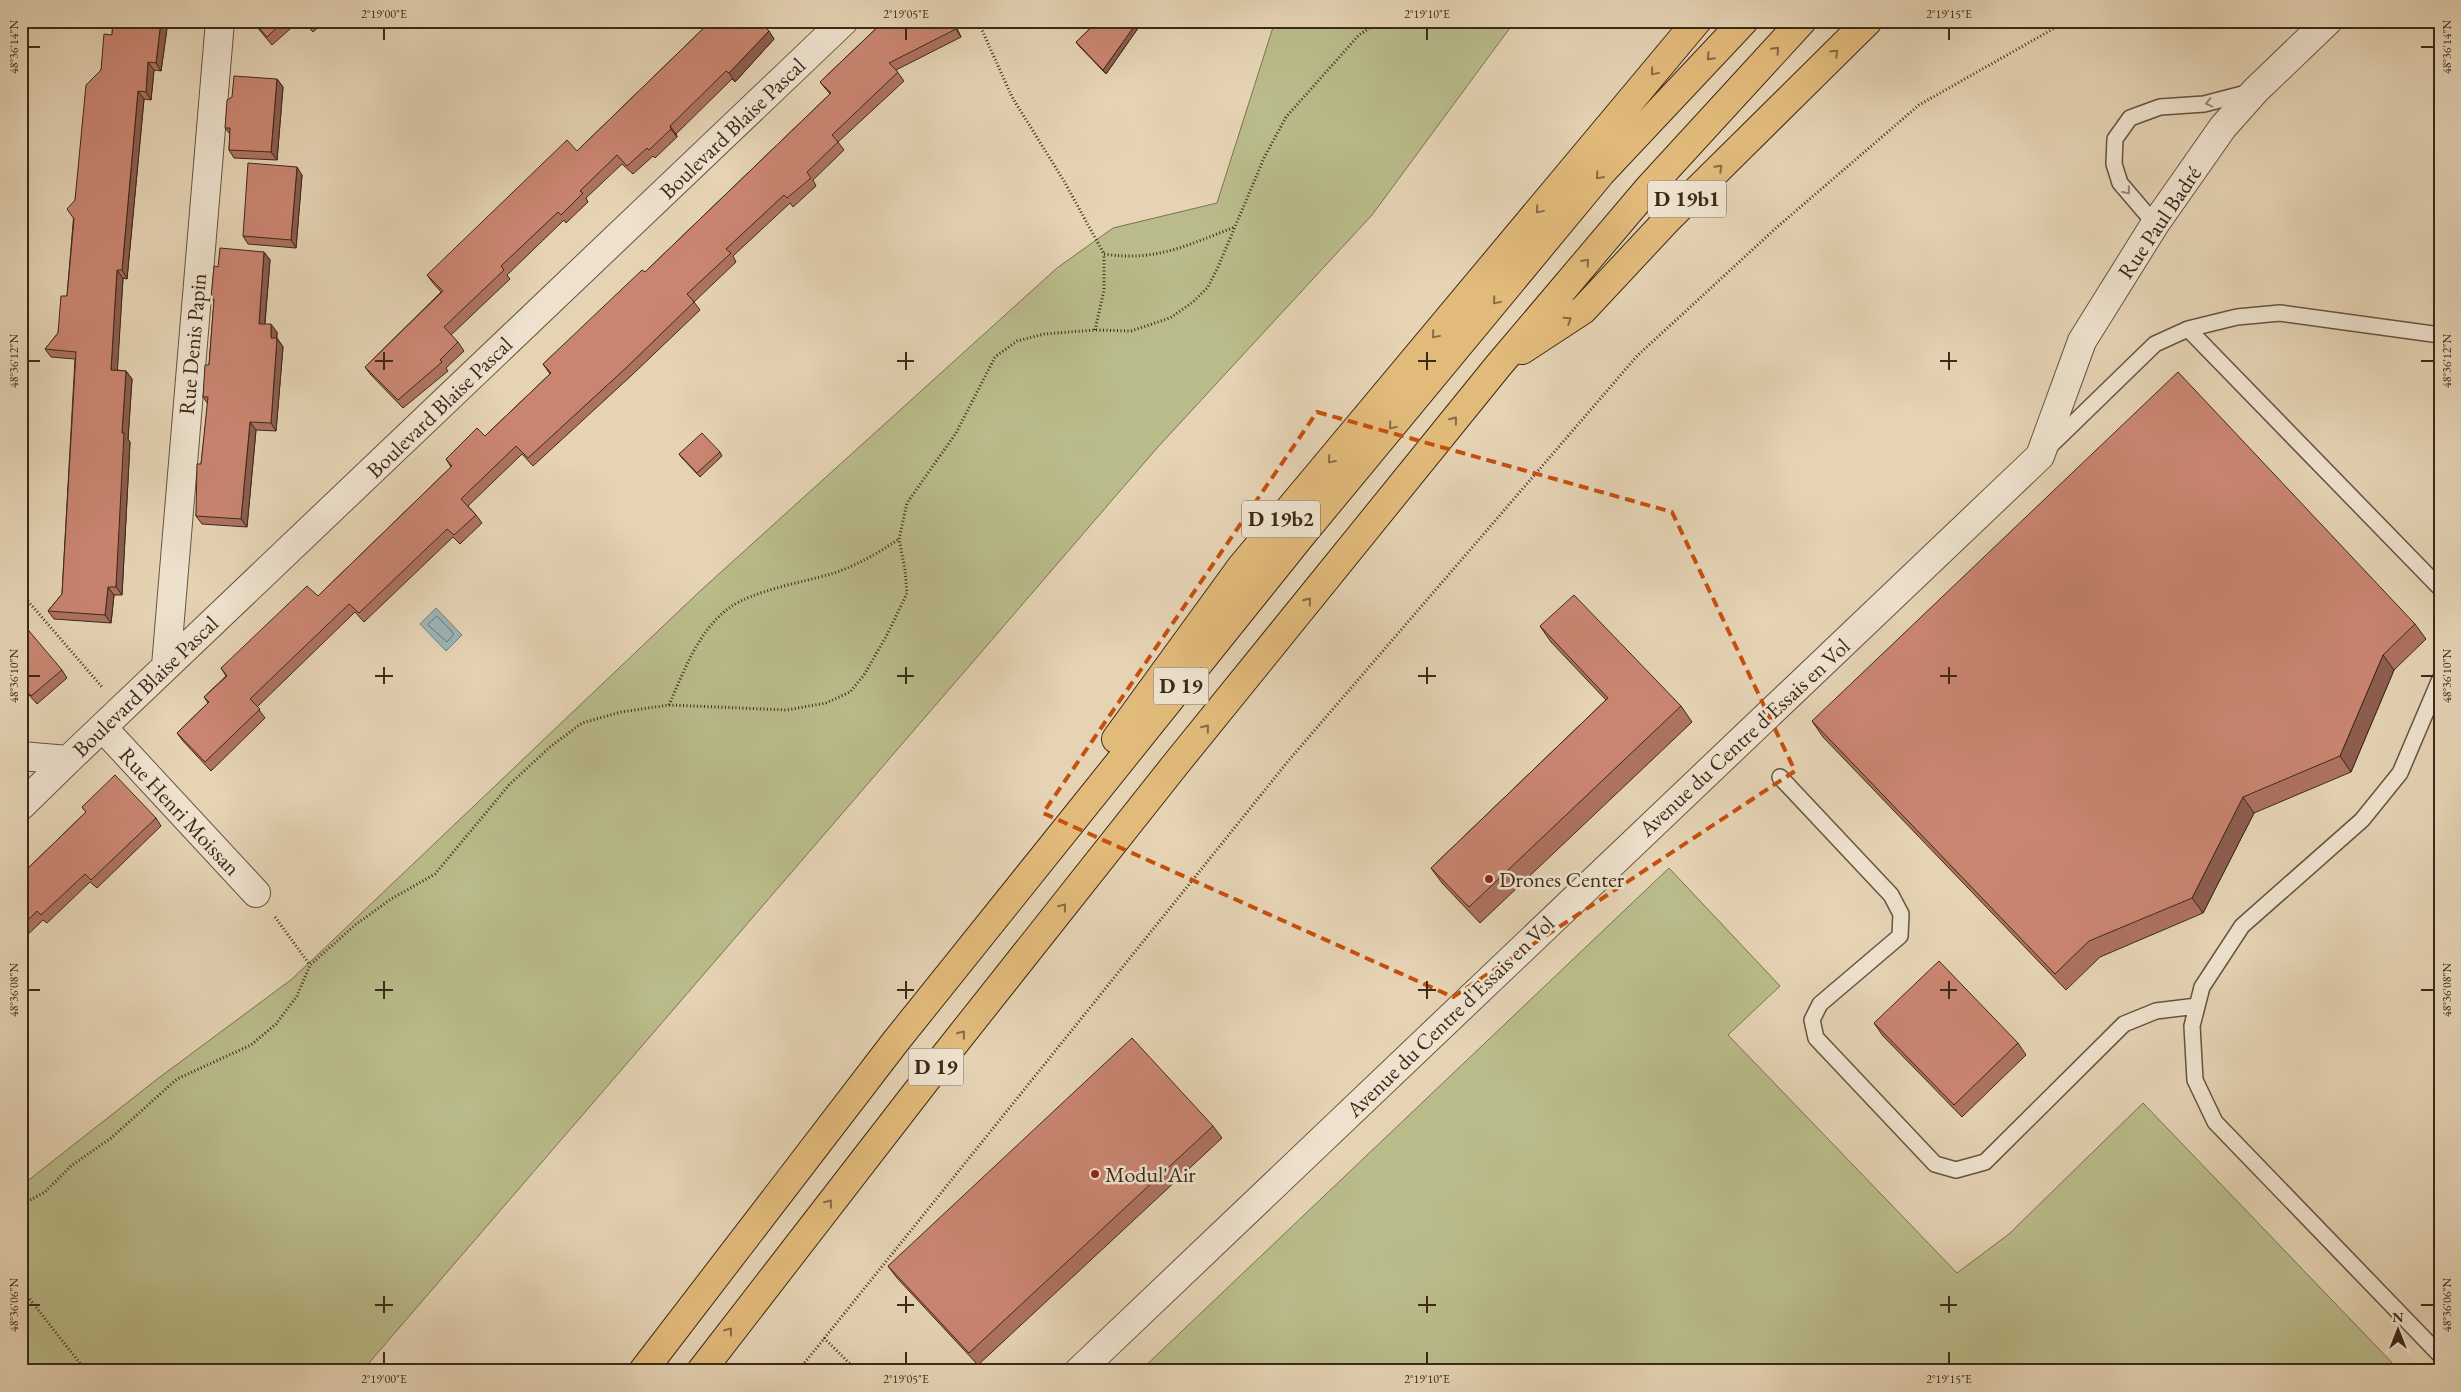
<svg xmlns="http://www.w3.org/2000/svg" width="2461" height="1392" font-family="'EB Garamond',serif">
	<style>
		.green { fill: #babb8a; stroke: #7b7251 }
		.water { fill: #9ab5b8; stroke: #747d78 }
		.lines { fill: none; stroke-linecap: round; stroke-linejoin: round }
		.shore { stroke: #6b7068; stroke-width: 1 }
		.lane-casing { stroke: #66543f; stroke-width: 18 }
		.street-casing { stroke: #66543f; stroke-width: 30 }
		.primary-casing { stroke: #3c2a18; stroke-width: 30 }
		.path { stroke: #3c2a18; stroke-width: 3; stroke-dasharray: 1 2.5; stroke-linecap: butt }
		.lane { stroke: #eee2ce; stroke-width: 15 }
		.street { stroke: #eee2ce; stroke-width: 28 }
		.primary { stroke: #e2ba7a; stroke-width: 28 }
		.wall { fill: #ae7261; stroke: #3c2a18 }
		.shaded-wall { fill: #8d5d4f; stroke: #3c2a18 }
		.building { fill: #ca8571; stroke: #3c2a18 }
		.oneway { stroke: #876b44 }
		.oneway2 { stroke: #958673 }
		.marked { fill: none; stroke: #c6500e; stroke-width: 4; stroke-dasharray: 10 6; stroke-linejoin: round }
		.ticks { fill: none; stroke: #3c2a18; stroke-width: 2 }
		.poi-dot { fill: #8f2418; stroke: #eee2ce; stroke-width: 2 }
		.labels { text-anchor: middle; stroke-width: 5; stroke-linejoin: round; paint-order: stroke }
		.shield { fill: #eee2ce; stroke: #71614f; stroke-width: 1 }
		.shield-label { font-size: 21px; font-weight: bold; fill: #3c2a18 }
		.street-label { font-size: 22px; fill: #3c2a18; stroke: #eee2ce }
		.poi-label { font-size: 22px; fill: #3c2a18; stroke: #eee2ce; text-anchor: start }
		.neatline { fill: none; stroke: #3c2a18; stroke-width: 2 }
		.ticks-label { font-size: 12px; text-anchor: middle; fill: #3c2a18 }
	</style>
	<rect width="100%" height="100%" fill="#e5d3b4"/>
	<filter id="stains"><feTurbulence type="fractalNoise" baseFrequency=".004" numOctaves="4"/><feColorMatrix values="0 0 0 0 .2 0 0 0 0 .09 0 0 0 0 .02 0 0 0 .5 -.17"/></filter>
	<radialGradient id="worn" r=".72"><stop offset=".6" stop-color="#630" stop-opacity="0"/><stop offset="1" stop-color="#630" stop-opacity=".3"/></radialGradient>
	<path class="green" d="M1275 21H1515L1372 215 1157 448 362 1371H21V1186L156 1080 292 979 699 592 1057 268 1113 228 1217 203Z
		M1669 868 1780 986 1728 1035 1957 1273 2009 1234 2143 1103 2400 1371H1140Z"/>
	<path class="water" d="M436 608 462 635 446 651 420 624Z"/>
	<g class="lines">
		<path class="shore" d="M437 616 454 634 447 642 428 625Z"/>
		<defs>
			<path id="lane" d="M2155 224 2120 183 2114 164 2115 139 2130 118 2160 107 2204 104 2250 92
				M2188 329 2440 588
				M2049 447 2155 344 2188 329 2237 317 2280 313 2440 335
				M2440 679 2400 773 2362 820 2242 926 2202 987 2192 1026 2195 1080 2215 1122 2440 1355
				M1780 777 1891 895 1901 914 1900 936 1820 1004 1812 1020 1816 1038 1935 1164 1956 1170 1985 1162 2124 1024 2156 1011 2197 1006"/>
			<path id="street" d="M166 666 220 21
				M103 728 256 893
				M21 756 68 760 844 21
				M21 806 68 760
				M1079 1371 2040 456 2082 341 2155 224 2223 127 2256 90 2328 21"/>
			<path id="primary" d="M1522 350 1583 310 1668 219 1868 21
				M1116 739 1241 567 1697 21
				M643 1371 896 1041 1300 537 1601 173 1744 21
				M701 1371 943 1058 1175 765 1498 366 1647 190 1802 21"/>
		</defs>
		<use href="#lane" class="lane-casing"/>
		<use href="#street" class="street-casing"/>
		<use href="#primary" class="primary-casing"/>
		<path class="path" d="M978 21 1012 97 1064 181 1104 254
			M1095 330 1104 290V254C1157 262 1187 245 1235 227
			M21 593 102 687
			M669 705C684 671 698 631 729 608 752 591 803 582 831 574 856 566 878 553 899 539
			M275 917 310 965
			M21 1205 45 1192 71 1166 111 1138 177 1079 251 1045 276 1024 297 996 310 965 355 925 391 899 435 874 509 785 550 747 582 723 621 712 669 705 787 710 826 703 850 692 864 675 888 633 907 593 905 570 899 539 907 503 956 433 995 357 1017 341 1044 334 1095 330 1131 331 1170 318 1193 302 1208 287 1218 267 1264 158 1286 117 1359 35 1380 21
			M21 1288 86 1371
			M824 1338 857 1371
			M798 1371 1289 760 1637 356 1776 228 1919 105 2067 21"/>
		<use href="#lane" class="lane"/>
		<use href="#street" class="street"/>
		<use href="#primary" class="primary"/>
	</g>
	<path class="wall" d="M113 21H168L161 71 154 70 151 100 144 99 127 279 123 278 117 370 126 371 132 379 128 439 130 442 122 595H114L111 623 54 619 48 611 62 594 75 359 51 357 45 349 58 333 67 296 75 200 101 70 112 35Z
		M252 21H299L272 45Z
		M303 21H326L313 32Z
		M711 21H775L767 29 774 39 735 82 732 79 676 134 677 137 655 158 653 156 633 174 622 164 586 198 588 202 566 223 564 220 507 275 510 279 451 335 458 342 464 351 446 368 448 371 403 408 371 375 365 367 441 292 433 283 427 275 577 151Z
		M884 21H953L961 37 896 70 904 81 838 142 844 150 813 180 816 186 793 207 790 203 733 256 736 262 694 302 700 310 632 375 533 466 522 454 468 506 476 515 482 523 460 544 453 537 364 622 355 612 257 707 265 718 211 771 183 741 177 733 208 703 204 697 226 676 221 668 318 596 451 467 446 459 485 436 550 374 543 364 645 272 830 94 820 82Z
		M1098 21H1143L1106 74 1079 46 1076 42Z
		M277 79 283 87 277 160 234 158 229 150 230 134 225 128Z
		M302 175 296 248 248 244 243 236Z
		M264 252 270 260 265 324 277 332V338L283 347 276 431 256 430 247 527 202 524 196 516 201 464 208 404 203 397 209 365 214 302 211 298 218 267Z
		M720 452 722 456 700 477 682 458 679 454Z
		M2415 624 2426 639 2394 670 2351 772 2254 813 2203 913 2100 957 2066 990 1823 737 1812 721Z
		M1540 626 1681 706 1692 722 1480 923 1442 883 1431 868 1606 700 1551 642Z
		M21 628 62 670 67 678 37 704 29 695 21 702Z
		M82 807 156 818 161 826 97 888 90 882 47 923 43 920 21 941V875L86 812Z
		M1874 1023 2018 1043 2026 1055 1962 1117 1883 1036Z
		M1213 1126 1222 1138 978 1365 897 1278 888 1266Z"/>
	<path class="shaded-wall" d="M161 21H168L161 71 156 63Z
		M952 21H953L961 37 956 29Z
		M1138 21H1143L1106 74 1103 70Z
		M769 31 774 39 735 82 729 73Z
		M148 62 154 70 151 100 146 92Z
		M277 79 283 87 277 160 271 152Z
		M138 91 144 99 127 279 122 270Z
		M670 126 676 134 677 137 671 129Z
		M297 167 302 175 296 248 291 240Z
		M264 252 270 260 264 332 259 324Z
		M117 270 123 278 117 378 111 370Z
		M271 324 277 332 276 346 271 338Z
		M277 338 283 347 276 431 271 423Z
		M126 371 132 379 128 439 130 442 122 595 116 587 122 433Z
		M250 422 256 430 247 527 241 519Z
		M108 587 114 595 111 623 105 615Z
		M2383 655 2394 670 2351 772 2340 756Z
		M2243 797 2254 813 2203 913 2192 898Z"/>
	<path class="building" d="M113 21H161L156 63 148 62 146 92 138 91 122 270H117L111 370 126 371 122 433H124L116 587H108L105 615 48 611 62 594 76 352 45 349 58 333 61 296H67L74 219 67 209 75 200 86 85 101 70 104 34 112 35Z
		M253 21H284L267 37Z
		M304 21H311L307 25Z
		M711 21H761L760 22 769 31 729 73 726 71 670 126 671 129 649 150 647 148 627 166 617 155 580 191 583 193 561 215 558 212 501 266 504 270 444 327 458 342 440 360 442 362 398 400 365 367 443 291 427 275 567 140 577 151Z
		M884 21H952L956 29 889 63 898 72 832 135 838 142 807 172 811 178 787 198 784 195 726 249 731 253 687 294 694 302 627 367 528 458 516 446 461 499 476 515 454 535 447 529 359 613 349 604 250 699 260 709 205 762 177 733 209 702 204 697 227 676 221 668 307 586 318 596 452 466 446 459 477 428 485 436 551 373 543 364 642 270 645 272 831 93 820 82Z
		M1098 21H1138L1103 70 1076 42Z
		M234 76 277 79 271 152 229 150 230 128H225L227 100 232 97Z
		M248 163 297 167 291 240 243 236Z
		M220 248 264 252 259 324H271V338H277L271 423 250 422 241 519 196 516 197 464H201L208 397H203L205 365H209L214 299 211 298 214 266 218 267Z
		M2178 372 2415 624 2383 655 2340 756 2243 797 2192 898 2089 941 2055 974 1812 721Z
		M702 433 720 452 697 473 679 454Z
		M1574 595 1681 706 1469 907 1431 868 1608 698 1540 626Z
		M24 625 62 670 31 696 24 687 21 689V628Z
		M115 775 156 818 91 880 85 874 41 915 37 911 21 927V875L86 812 82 807Z
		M1939 961 2018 1043 1954 1105 1874 1023Z
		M1132 1038 1213 1126 969 1353 888 1266Z"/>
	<defs><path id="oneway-chevron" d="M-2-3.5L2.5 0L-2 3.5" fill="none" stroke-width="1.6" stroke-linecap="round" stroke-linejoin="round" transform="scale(1.25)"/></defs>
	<g class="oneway">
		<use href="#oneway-chevron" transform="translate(1776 50) rotate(-47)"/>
		<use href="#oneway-chevron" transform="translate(1835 53) rotate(-44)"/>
		<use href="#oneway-chevron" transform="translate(1710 57) rotate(133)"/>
		<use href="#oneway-chevron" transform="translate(1654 72) rotate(130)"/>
		<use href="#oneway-chevron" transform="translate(1719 168) rotate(-45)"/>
		<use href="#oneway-chevron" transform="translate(1599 176) rotate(131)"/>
		<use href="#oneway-chevron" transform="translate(1539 210) rotate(130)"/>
		<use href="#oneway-chevron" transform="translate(1586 262) rotate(-49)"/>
		<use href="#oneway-chevron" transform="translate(1496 301) rotate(130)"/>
		<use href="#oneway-chevron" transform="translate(1568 320) rotate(-33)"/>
		<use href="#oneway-chevron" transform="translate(1435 335) rotate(130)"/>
		<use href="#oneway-chevron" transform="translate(1454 420) rotate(-51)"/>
		<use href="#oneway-chevron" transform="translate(1392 426) rotate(130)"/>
		<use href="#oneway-chevron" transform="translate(1331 460) rotate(130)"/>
		<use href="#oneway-chevron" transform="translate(1308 601) rotate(-51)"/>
		<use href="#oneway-chevron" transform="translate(1206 728) rotate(-51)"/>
		<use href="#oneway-chevron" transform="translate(1063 907) rotate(-52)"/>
		<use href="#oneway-chevron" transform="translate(962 1034) rotate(-52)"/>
		<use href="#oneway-chevron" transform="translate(829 1203) rotate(-52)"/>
		<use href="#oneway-chevron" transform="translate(729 1331) rotate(-53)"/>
	</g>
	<g class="oneway2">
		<use href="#oneway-chevron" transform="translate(2209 103) rotate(167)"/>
		<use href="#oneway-chevron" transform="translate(2127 191) rotate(50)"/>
	</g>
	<path class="marked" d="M1317 412 1672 512 1795 771 1453 997 1043 813Z"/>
	<path class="ticks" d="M384 28V40M906 28V40M1427 28V40M1949 28V40M28 47H40M2421 47H2434M384 352V370M906 352V370M1427 352V370M1949 352V370M28 361H40M375 361H393M897 361H914M1418 361H1436M1940 361H1957M2421 361H2434M384 667V684M906 667V684M1427 667V684M1949 667V684M28 676H40M375 676H393M897 676H914M1418 676H1436M1940 676H1957M2421 676H2434M384 981V999M906 981V999M1427 981V999M1949 981V999M28 990H40M375 990H393M897 990H914M1418 990H1436M1940 990H1957M2421 990H2434M384 1296V1313M906 1296V1313M1427 1296V1313M1949 1296V1313M28 1305H40M375 1305H393M897 1305H914M1418 1305H1436M1940 1305H1957M2421 1305H2434M384 1352V1364M906 1352V1364M1427 1352V1364M1949 1352V1364"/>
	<g class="poi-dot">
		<circle cx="1489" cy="879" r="5"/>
		<circle cx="1095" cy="1174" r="5"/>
	</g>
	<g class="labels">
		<g class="shield">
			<rect x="1648" y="180.5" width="78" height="37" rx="4"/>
			<rect x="1242" y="500.5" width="78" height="37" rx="4"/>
			<rect x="1153.5" y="667.5" width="55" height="37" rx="4"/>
			<rect x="908.5" y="1048.5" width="55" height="37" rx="4"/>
		</g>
		<g class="shield-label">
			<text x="1687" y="206">D 19b1</text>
			<text x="1281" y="526">D 19b2</text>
			<text x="1181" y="693">D 19</text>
			<text x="936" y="1074">D 19</text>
		</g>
		<g class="street-label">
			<text transform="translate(732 128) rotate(-44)" y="8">Boulevard Blaise Pascal</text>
			<text transform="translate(2159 222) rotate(-56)" y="8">Rue Paul Badré</text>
			<text transform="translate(192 344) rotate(-85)" y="8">Rue Denis Papin</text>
			<text transform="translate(439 407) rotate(-44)" y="8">Boulevard Blaise Pascal</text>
			<text transform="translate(145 686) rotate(-44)" y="8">Boulevard Blaise Pascal</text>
			<text transform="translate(1744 737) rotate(-43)" y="8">Avenue du Centre d'Essais en Vol</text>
			<text transform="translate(180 811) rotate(47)" y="8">Rue Henri Moissan</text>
			<text transform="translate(1450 1016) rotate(-44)" y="8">Avenue du Centre d'Essais en Vol</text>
		</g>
		<g class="poi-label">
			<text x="1499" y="887">Drones Center</text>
			<text x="1105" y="1182">Modul'Air</text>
		</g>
	</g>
	<rect width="2461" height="1392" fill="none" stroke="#e5d3b4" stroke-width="55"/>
	<g transform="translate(2398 1330)" stroke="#eee2ce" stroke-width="4" paint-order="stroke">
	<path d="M0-4L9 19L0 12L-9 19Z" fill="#3c2a18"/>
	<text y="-8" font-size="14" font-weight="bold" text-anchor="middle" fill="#3c2a18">N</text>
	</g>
	<rect x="28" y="28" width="2406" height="1336" class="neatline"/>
	<g class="ticks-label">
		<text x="384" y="18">2°19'00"E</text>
		<text x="906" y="18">2°19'05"E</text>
		<text x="1427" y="18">2°19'10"E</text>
		<text x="1949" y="18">2°19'15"E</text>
		<text transform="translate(14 47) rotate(-90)" y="4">48°36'14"N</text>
		<text transform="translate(2447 47) rotate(-90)" y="4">48°36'14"N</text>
		<text transform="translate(14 361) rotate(-90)" y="4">48°36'12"N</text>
		<text transform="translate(2447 361) rotate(-90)" y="4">48°36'12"N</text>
		<text transform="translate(14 676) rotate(-90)" y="4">48°36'10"N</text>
		<text transform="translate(2447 676) rotate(-90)" y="4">48°36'10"N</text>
		<text transform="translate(14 990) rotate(-90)" y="4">48°36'08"N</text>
		<text transform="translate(2447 990) rotate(-90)" y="4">48°36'08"N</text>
		<text transform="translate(14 1305) rotate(-90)" y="4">48°36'06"N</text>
		<text transform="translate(2447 1305) rotate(-90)" y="4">48°36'06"N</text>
		<text x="384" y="1383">2°19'00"E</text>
		<text x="906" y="1383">2°19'05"E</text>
		<text x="1427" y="1383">2°19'10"E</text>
		<text x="1949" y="1383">2°19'15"E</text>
	</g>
	<rect width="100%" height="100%" filter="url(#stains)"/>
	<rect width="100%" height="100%" fill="url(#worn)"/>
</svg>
